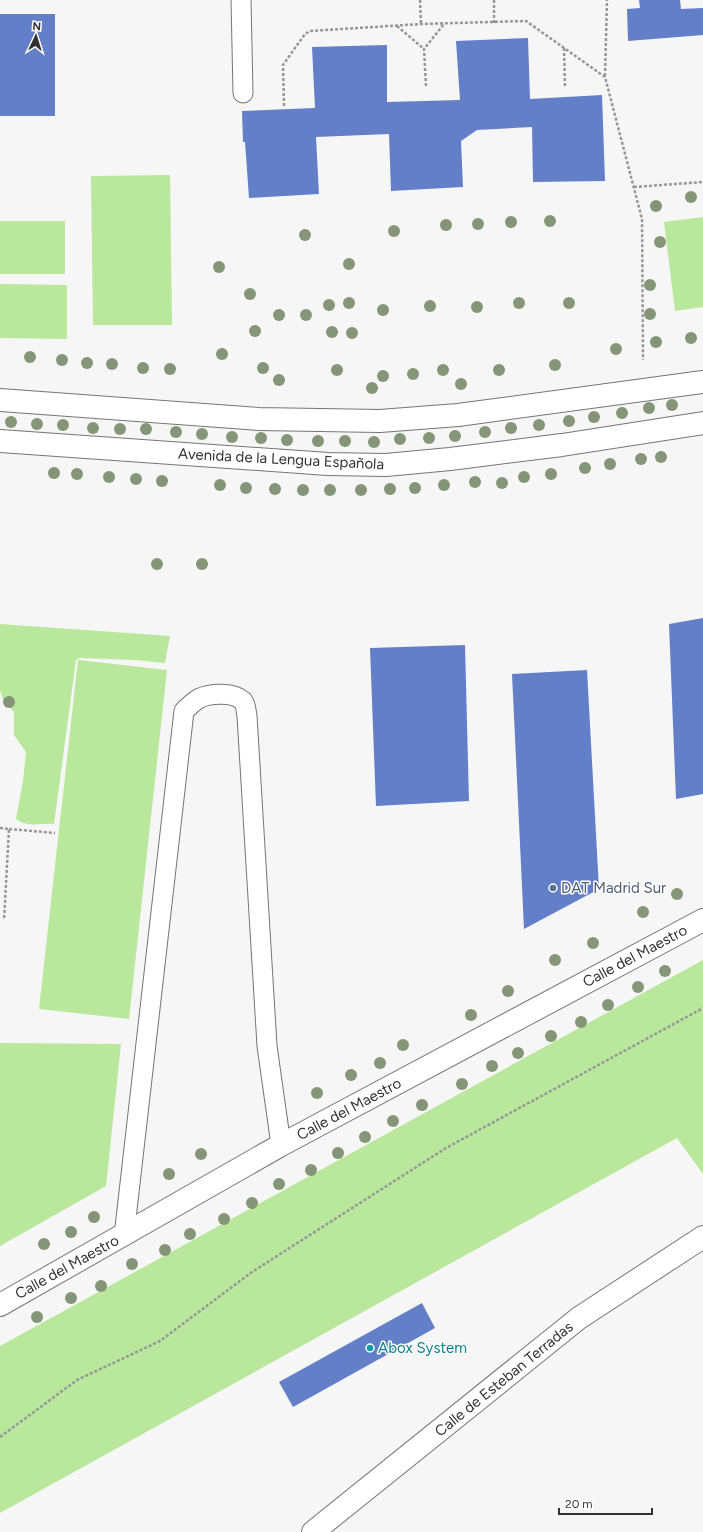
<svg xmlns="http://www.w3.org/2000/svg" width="703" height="1532" font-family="Figtree,sans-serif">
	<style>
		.green { fill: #b9e79b }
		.building { fill: #637fc8 }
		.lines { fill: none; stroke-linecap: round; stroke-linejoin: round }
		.lane-casing { stroke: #757576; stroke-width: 21 }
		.street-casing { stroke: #757576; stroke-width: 24 }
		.highway-casing { stroke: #757576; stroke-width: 24 }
		.path { stroke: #979798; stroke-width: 2.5; stroke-dasharray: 3 2; stroke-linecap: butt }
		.lane { stroke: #fff; stroke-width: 19 }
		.street { stroke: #fff; stroke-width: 22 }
		.highway { stroke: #fff; stroke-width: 22 }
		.tree { fill: #859577 }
		.service-dot { fill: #5c6f8a; stroke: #fff; stroke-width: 1.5 }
		.culture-dot { fill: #0f9aa8; stroke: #fff; stroke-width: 1.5 }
		.labels { text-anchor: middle; stroke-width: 3; stroke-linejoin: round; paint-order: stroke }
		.street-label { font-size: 15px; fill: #323233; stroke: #fff }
		.service-label { font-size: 15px; fill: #4e5e75; stroke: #fff; text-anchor: start }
		.culture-label { font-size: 15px; fill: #0d838f; stroke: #fff; text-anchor: start }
	</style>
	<rect width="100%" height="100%" fill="#f6f6f7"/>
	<path class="green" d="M170 175 172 325H93L91 176Z
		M703 217V307L675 311 664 222Z
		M0 221H65V274H0Z
		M0 284 67 285V339L0 338Z
		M0 624 170 636 165 663 134 660 80 658 76 660 54 824C40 823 29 828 16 819L23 781 26 752 14 735V712L3 700 0 690Z
		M78 660 167 670 129 1019 39 1009Z
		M703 960V1174L677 1138 0 1513V1346Z
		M0 1043 121 1044 106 1186 0 1246Z"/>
	<path class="building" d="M639 0H680L681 9 703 8V35L628 41 627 9 640 8Z
		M0 14H55V116H0Z
		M528 38 530 99 602 95 605 181 533 182 532 127 477 130 461 141 463 187 391 191 389 134 316 137 319 194 249 198 245 142H243L242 111 315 108 312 47 387 45V102L460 100 456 41Z
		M703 618V794L676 799 669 624Z
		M465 645 469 801 376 806 370 648Z
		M587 670 599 889 524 929 512 674Z
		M422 1303 435 1328 293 1407 279 1382Z"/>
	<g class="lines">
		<defs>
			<path id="lane" d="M241 0 243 93
				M124 1236 184 711C189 706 194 701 200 698 211 693 234 692 243 701 246 705 246 711 247 716L267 1046 281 1145"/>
			<path id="street" d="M0 1305 281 1145 703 920
				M313 1532 579 1318 703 1237"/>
			<path id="highway" d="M0 400 259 419 380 421 458 415 703 382
				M0 441 328 464 386 465 450 459 562 445 703 423"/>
		</defs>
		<use href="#lane" class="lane-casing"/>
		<use href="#street" class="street-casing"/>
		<use href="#highway" class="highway-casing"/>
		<path class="path" d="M420 0 421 24
			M494 0V23
			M397 26 424 49
			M564 48 565 88
			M605 76 607 0
			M426 86 424 49 444 24
			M284 106 283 65 305 34 310 31 421 24 526 21 605 77 642 219 643 360
			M634 187 703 182
			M0 828 9 829 4 920
			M9 829 55 833
			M0 1437 77 1380 160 1341 252 1272 446 1148 703 1008"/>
		<use href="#lane" class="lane"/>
		<use href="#street" class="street"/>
		<use href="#highway" class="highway"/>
	</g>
	<g class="tree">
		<circle cx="691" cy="197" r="6"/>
		<circle cx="656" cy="206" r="6"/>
		<circle cx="550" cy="221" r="6"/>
		<circle cx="511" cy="222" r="6"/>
		<circle cx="478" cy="224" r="6"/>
		<circle cx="446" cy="225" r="6"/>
		<circle cx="394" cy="231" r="6"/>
		<circle cx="305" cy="235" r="6"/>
		<circle cx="660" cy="242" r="6"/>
		<circle cx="349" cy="264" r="6"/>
		<circle cx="219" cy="267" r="6"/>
		<circle cx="650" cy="285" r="6"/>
		<circle cx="250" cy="294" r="6"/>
		<circle cx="349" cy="303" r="6"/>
		<circle cx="519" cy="303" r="6"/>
		<circle cx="569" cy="303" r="6"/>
		<circle cx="329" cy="305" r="6"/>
		<circle cx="430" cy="306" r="6"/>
		<circle cx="477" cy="307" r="6"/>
		<circle cx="383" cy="310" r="6"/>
		<circle cx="650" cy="314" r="6"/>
		<circle cx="279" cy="315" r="6"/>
		<circle cx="306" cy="315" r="6"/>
		<circle cx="255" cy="331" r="6"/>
		<circle cx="332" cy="332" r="6"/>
		<circle cx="352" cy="333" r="6"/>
		<circle cx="691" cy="338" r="6"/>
		<circle cx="656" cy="342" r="6"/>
		<circle cx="616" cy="349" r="6"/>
		<circle cx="222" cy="354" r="6"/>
		<circle cx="30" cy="357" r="6"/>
		<circle cx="62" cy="360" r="6"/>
		<circle cx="87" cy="363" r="6"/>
		<circle cx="112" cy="364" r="6"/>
		<circle cx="555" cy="365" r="6"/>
		<circle cx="143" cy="368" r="6"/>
		<circle cx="263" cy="368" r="6"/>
		<circle cx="170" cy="369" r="6"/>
		<circle cx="337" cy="370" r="6"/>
		<circle cx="443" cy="370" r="6"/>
		<circle cx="499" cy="370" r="6"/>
		<circle cx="413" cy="374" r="6"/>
		<circle cx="383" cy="376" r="6"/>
		<circle cx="279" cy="380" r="6"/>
		<circle cx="461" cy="384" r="6"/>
		<circle cx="372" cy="388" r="6"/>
		<circle cx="672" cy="405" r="6"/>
		<circle cx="649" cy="408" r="6"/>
		<circle cx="622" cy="413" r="6"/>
		<circle cx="594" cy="417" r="6"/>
		<circle cx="569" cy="421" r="6"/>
		<circle cx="11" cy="422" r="6"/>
		<circle cx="37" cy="424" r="6"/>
		<circle cx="63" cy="425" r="6"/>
		<circle cx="539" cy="425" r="6"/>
		<circle cx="93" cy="428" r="6"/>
		<circle cx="511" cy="428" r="6"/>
		<circle cx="120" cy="429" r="6"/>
		<circle cx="146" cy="429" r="6"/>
		<circle cx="176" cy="432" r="6"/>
		<circle cx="485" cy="432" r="6"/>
		<circle cx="202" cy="434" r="6"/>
		<circle cx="455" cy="436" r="6"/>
		<circle cx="232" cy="437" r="6"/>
		<circle cx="261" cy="438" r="6"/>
		<circle cx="429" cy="438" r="6"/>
		<circle cx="400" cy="439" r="6"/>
		<circle cx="287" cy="440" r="6"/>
		<circle cx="318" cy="441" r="6"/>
		<circle cx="345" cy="441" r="6"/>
		<circle cx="374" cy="442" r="6"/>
		<circle cx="661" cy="457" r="6"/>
		<circle cx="641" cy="459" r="6"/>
		<circle cx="610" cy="464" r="6"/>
		<circle cx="585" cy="468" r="6"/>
		<circle cx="54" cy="473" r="6"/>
		<circle cx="77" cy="474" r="6"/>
		<circle cx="551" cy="474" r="6"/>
		<circle cx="109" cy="477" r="6"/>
		<circle cx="524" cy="477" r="6"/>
		<circle cx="136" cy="479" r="6"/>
		<circle cx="162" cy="481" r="6"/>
		<circle cx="475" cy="482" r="6"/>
		<circle cx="502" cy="483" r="6"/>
		<circle cx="220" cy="485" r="6"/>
		<circle cx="444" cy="485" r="6"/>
		<circle cx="246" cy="488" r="6"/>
		<circle cx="415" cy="488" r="6"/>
		<circle cx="275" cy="489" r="6"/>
		<circle cx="390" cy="489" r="6"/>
		<circle cx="303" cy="490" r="6"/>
		<circle cx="330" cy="490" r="6"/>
		<circle cx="361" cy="490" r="6"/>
		<circle cx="157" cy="564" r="6"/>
		<circle cx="202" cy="564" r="6"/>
		<circle cx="9" cy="702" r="6"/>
		<circle cx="677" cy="894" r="6"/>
		<circle cx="643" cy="912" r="6"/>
		<circle cx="593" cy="943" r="6"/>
		<circle cx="555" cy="960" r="6"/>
		<circle cx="665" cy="971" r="6"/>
		<circle cx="638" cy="987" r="6"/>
		<circle cx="508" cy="991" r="6"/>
		<circle cx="608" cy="1005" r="6"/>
		<circle cx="471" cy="1015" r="6"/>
		<circle cx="581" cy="1022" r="6"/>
		<circle cx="551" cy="1036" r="6"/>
		<circle cx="403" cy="1045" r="6"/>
		<circle cx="518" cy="1053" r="6"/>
		<circle cx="380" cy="1063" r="6"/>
		<circle cx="492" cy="1066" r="6"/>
		<circle cx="351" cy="1075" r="6"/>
		<circle cx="462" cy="1084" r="6"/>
		<circle cx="317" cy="1093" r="6"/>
		<circle cx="422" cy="1105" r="6"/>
		<circle cx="393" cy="1121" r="6"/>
		<circle cx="365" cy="1137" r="6"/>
		<circle cx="338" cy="1153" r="6"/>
		<circle cx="201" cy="1154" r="6"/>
		<circle cx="311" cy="1170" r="6"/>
		<circle cx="169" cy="1174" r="6"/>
		<circle cx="279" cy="1184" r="6"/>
		<circle cx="252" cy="1203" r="6"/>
		<circle cx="94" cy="1217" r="6"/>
		<circle cx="224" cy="1219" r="6"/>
		<circle cx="71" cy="1232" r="6"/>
		<circle cx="190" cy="1234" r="6"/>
		<circle cx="44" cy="1244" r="6"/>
		<circle cx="165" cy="1250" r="6"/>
		<circle cx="132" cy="1264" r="6"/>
		<circle cx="101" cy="1286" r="6"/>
		<circle cx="71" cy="1298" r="6"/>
		<circle cx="37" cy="1317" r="6"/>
	</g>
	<circle class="service-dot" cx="553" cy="888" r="4"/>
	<circle class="culture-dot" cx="370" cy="1348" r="4"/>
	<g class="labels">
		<g class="street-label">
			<text transform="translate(281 459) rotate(3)" y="5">Avenida de la Lengua Española</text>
			<text transform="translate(635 956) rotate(-28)" y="5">Calle del Maestro</text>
			<text transform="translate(349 1109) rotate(-28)" y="5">Calle del Maestro</text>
			<text transform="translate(67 1267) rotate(-29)" y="5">Calle del Maestro</text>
			<text transform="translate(504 1379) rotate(-39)" y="5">Calle de Esteban Terradas</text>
		</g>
		<g class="service-label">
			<text x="561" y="893">DAT Madrid Sur</text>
		</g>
		<g class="culture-label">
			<text x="378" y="1353">Abox System</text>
		</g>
	</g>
	<g transform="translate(36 36) rotate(4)" stroke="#ffffff" stroke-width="3" paint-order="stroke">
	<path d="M0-3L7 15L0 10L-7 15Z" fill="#323233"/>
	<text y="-6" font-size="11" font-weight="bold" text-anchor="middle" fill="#323233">N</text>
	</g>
	<path d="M559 1508v6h93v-6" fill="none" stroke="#323233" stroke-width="2"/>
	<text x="565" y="1508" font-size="12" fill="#323233" stroke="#ffffff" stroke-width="3" paint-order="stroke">20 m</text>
</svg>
